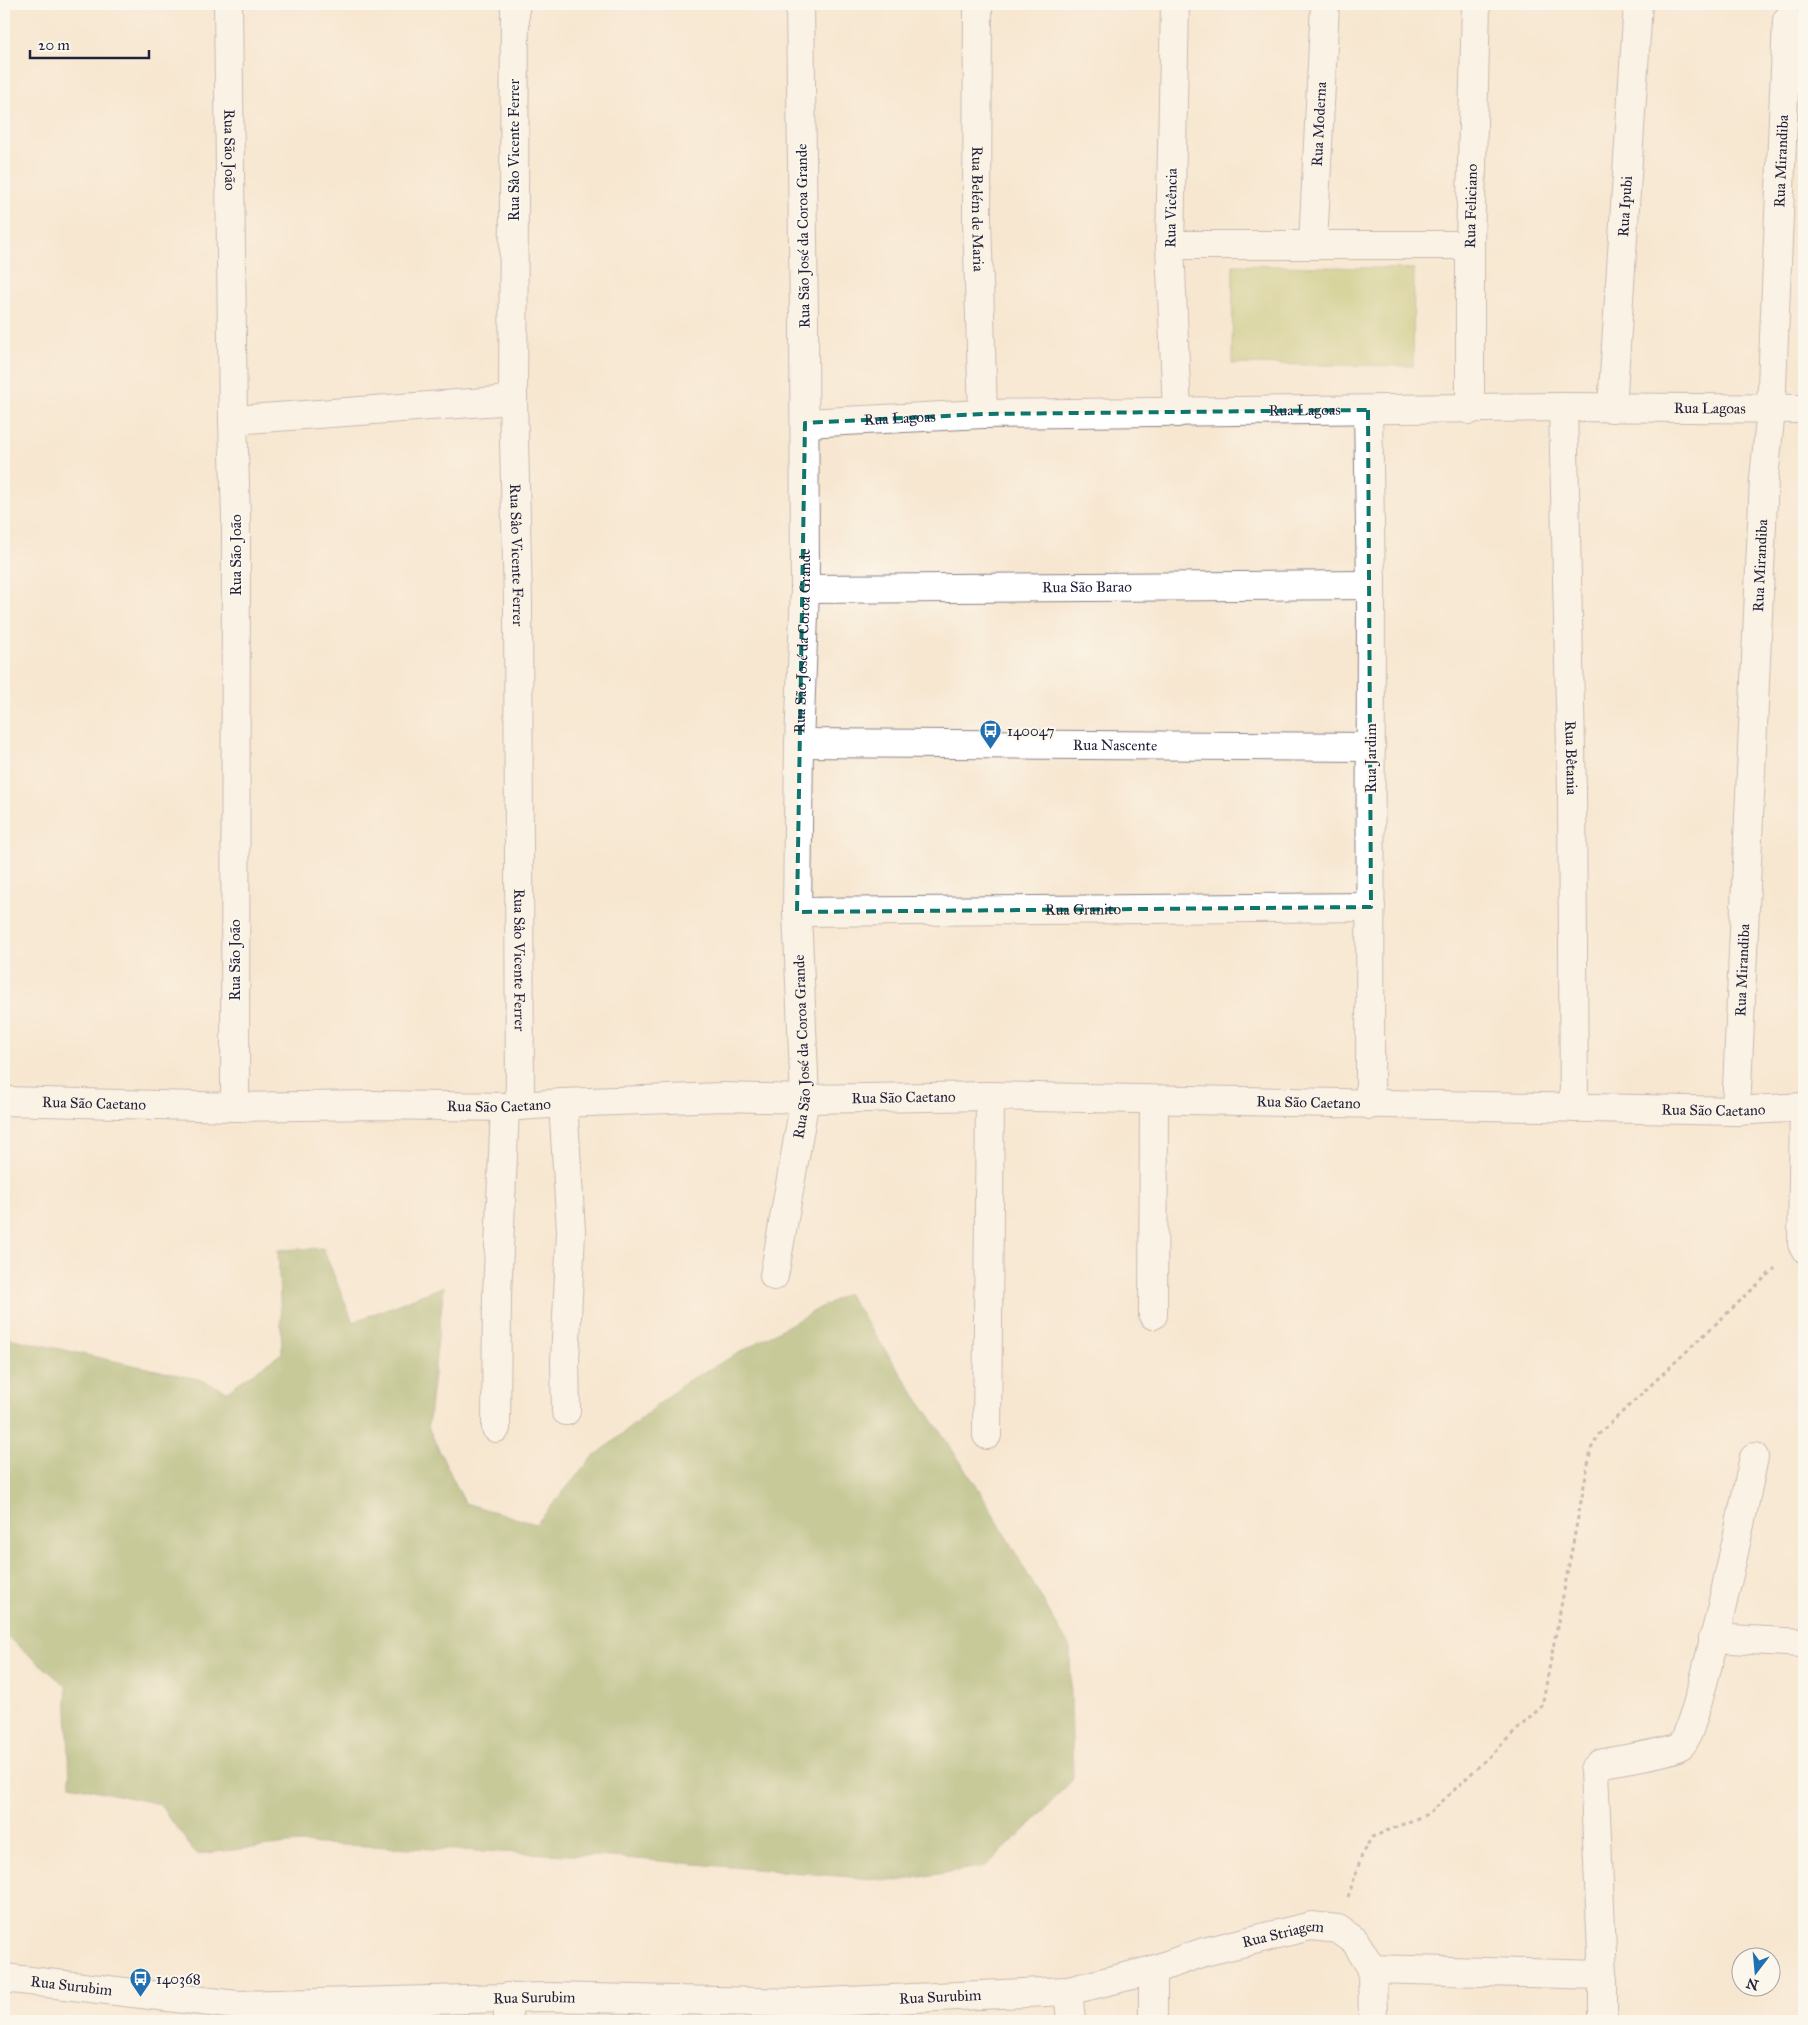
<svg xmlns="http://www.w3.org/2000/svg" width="1808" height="2025" font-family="'IM FELL Great Primer',serif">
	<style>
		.green { fill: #b0bc5d; stroke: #696f4c }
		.forest { fill: #8ca454; stroke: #576348 }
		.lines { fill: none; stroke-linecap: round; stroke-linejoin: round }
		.minor-casing { stroke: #8c8486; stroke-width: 30 }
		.path { stroke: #8c8486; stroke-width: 3; stroke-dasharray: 4 4; stroke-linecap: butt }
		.minor { stroke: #fff; stroke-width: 28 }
		.marked { fill: none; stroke: #0f766e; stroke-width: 4; stroke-dasharray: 10 6; stroke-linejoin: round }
		.labels { text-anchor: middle; stroke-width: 4; stroke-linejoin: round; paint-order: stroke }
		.street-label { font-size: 15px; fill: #22223b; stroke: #fbf7ec }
		.poi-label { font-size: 15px; fill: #22223b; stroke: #fbf7ec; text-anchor: start }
	</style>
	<rect width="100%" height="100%" fill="#fbf7ec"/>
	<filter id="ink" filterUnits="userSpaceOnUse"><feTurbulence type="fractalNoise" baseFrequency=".02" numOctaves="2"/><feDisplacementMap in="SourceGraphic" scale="10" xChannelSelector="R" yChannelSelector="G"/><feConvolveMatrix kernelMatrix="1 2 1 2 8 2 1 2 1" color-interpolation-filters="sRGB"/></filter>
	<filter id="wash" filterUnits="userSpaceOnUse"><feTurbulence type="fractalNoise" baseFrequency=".0096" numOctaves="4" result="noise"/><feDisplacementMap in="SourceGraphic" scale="20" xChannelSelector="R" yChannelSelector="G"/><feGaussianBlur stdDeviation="1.12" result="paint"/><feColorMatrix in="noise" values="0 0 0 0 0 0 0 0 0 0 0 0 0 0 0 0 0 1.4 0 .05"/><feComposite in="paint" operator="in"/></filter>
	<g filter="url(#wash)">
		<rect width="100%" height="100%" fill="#f7e7d1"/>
		<path class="green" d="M1233 265 1414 269 1413 366 1232 364Z"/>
		<path class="forest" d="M323 1248 353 1322 444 1286 428 1427 465 1503 536 1524 591 1459 686 1382 847 1293 980 1491 1070 1648 1073 1779 1030 1825 986 1866 897 1881 612 1857 298 1843 196 1854 159 1804 70 1785 66 1686 4 1634V1337L198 1379 227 1391 282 1353 278 1250Z"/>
	</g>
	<g filter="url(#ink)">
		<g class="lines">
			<defs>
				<g id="minor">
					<path id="s1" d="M228 4 233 420 236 518 235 1107"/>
					<path id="s2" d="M515 4 513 400 518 602 520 1106"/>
					<path id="s3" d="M978 4 977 219 983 414"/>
					<path d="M1175 4 1170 245 1177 413"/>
					<path id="s4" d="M1313 244 1325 4"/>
					<path d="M1170 245H1470"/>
					<path id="s5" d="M1563 407 1572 791 1574 1108"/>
					<path id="s6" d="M1612 408 1638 4"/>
					<path d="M1368 410 1371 585 1370 1105"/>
					<path id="s7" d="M1470 410V245L1476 4"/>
					<path d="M233 420 513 400"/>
					<path id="s8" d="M805 423 983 414 1563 407 1804 409"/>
					<path id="s9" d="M805 589 1371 585"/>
					<path id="s10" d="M799 743 1371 747"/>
					<path id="s11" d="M797 912 1371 907"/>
					<path id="s12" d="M4 1101 235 1107 376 1105 505 1107 563 1103 723 1097 805 1099 990 1096 1736 1111 1804 1107"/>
					<path d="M563 1103 571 1231 565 1361 566 1411"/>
					<path d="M1804 1107 1802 1244 1804 1248"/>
					<path id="s13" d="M1736 1111 1764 478 1771 410 1787 20"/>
					<path id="s14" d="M774 1276 805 1099 797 912 799 743 805 589 804 319 800 4"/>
					<path d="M1153 1315 1154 1100"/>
					<path d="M496 1428 497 1295 505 1107"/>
					<path d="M987 1435 990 1096"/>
					<path d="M1713 1638 1804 1643"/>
					<path d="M1372 1969 1373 2021"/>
					<path d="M1153 1970V2021"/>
					<path id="s15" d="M4 1978 237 2005 547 1997 803 2003 1068 1991 1153 1970 1204 1952 1311 1926 1338 1929 1355 1941 1372 1969 1603 1975"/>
					<path d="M1068 1991 1071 2021"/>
					<path d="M508 2021V1997"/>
					<path d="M1603 2021V1975L1594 1770 1600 1764C1616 1760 1670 1753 1681 1745 1697 1735 1747 1492 1754 1457"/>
				</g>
			</defs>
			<use href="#minor" class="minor-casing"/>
			<path class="path" d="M1348 1897 1363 1852 1372 1837 1430 1813 1542 1706 1591 1449 1599 1434 1775 1268"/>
			<use href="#minor" class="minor"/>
		</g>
	</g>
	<path d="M0 0H1808V2025H0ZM1368 410 1371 907 797 912 805 423 983 414Z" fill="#f7e7d1" fill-opacity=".55" fill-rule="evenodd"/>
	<path class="marked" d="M1368 410 1371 907 797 912 805 423 983 414Z"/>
	<defs>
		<symbol id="bus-pin" viewBox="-11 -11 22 30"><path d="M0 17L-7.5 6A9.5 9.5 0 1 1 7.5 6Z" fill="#1f6fb2" stroke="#fbf7ec"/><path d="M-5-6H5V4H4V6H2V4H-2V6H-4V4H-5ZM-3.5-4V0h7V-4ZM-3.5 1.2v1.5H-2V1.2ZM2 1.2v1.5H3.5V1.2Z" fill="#fff"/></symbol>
	</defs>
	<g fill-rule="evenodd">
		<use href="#bus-pin" x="978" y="718" width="25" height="34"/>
		<use href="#bus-pin" x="128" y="1966" width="25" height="34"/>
	</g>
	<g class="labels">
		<g class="street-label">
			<text dy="5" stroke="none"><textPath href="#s4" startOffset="120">Rua Moderna</textPath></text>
			<text dy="5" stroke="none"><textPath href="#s1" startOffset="146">Rua São João</textPath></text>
			<text transform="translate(514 150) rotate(-90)" y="5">Rua Sâo Vicente Ferrer</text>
			<text dy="5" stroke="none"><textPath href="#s13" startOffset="951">Rua Mirandiba</textPath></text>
			<text dy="5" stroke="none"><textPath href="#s6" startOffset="202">Rua Ipubi</textPath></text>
			<text dy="5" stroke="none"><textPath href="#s7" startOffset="204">Rua Feliciano</textPath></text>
			<text transform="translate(1171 208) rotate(-89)" y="5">Rua Vicência</text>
			<text dy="5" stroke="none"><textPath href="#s3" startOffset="205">Rua Belém de Maria</textPath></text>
			<text transform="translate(803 236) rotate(-91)" y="5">Rua São José da Coroa Grande</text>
			<text dy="5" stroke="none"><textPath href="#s8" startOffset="905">Rua Lagoas</textPath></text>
			<text dy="5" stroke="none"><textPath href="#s8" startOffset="500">Rua Lagoas</textPath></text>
			<text dy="5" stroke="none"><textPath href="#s8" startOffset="95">Rua Lagoas</textPath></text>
			<text transform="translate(236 555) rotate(-90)" y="5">Rua São João</text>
			<text dy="5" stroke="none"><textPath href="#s2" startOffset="551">Rua Sâo Vicente Ferrer</textPath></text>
			<text dy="5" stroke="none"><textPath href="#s13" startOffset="546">Rua Mirandiba</textPath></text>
			<text dy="5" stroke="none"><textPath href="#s9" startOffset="282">Rua São Barao</textPath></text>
			<text dy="5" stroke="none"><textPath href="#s14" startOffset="638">Rua São José da Coroa Grande</textPath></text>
			<text dy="5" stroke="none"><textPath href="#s10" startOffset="316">Rua Nascente</textPath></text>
			<text transform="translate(1371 758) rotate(-90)" y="5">Rua Jardim</text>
			<text dy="5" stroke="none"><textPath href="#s5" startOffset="351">Rua Bêtania</textPath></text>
			<text dy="5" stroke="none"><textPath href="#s11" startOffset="286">Rua Granito</textPath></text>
			<text transform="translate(235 960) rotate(-90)" y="5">Rua São João</text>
			<text dy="5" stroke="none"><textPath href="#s2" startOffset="956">Rua Sâo Vicente Ferrer</textPath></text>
			<text dy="5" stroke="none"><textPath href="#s13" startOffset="141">Rua Mirandiba</textPath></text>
			<text dy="5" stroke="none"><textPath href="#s14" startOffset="232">Rua São José da Coroa Grande</textPath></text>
			<text dy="5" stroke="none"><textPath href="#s12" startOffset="900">Rua São Caetano</textPath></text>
			<text dy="5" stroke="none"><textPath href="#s12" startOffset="90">Rua São Caetano</textPath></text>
			<text dy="5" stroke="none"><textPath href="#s12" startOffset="495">Rua São Caetano</textPath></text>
			<text dy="5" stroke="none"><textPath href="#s12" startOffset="1305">Rua São Caetano</textPath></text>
			<text dy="5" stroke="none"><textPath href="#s12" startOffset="1710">Rua São Caetano</textPath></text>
			<text dy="5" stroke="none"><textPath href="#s15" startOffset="1289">Rua Striagem</textPath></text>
			<text dy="5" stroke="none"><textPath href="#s15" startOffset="68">Rua Surubim</textPath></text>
			<text dy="5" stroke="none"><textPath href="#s15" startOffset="938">Rua Surubim</textPath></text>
			<text dy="5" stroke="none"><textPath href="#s15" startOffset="532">Rua Surubim</textPath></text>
		</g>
		<g class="poi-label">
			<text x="1007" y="736">140047</text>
			<text x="156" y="1984">140368</text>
		</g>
	</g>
	<rect width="1808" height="2025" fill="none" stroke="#fbf7ec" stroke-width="20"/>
	<g transform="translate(1756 1972) rotate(196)"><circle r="24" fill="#fbf7ec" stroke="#a4a2a5"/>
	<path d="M0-4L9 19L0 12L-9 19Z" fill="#1f6fb2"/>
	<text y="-8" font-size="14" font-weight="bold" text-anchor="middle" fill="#22223b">N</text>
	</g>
	<path d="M30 50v8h119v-8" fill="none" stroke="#22223b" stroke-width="2.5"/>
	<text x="38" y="50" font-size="15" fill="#22223b" stroke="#fbf7ec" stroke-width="4" paint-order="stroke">20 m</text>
</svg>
